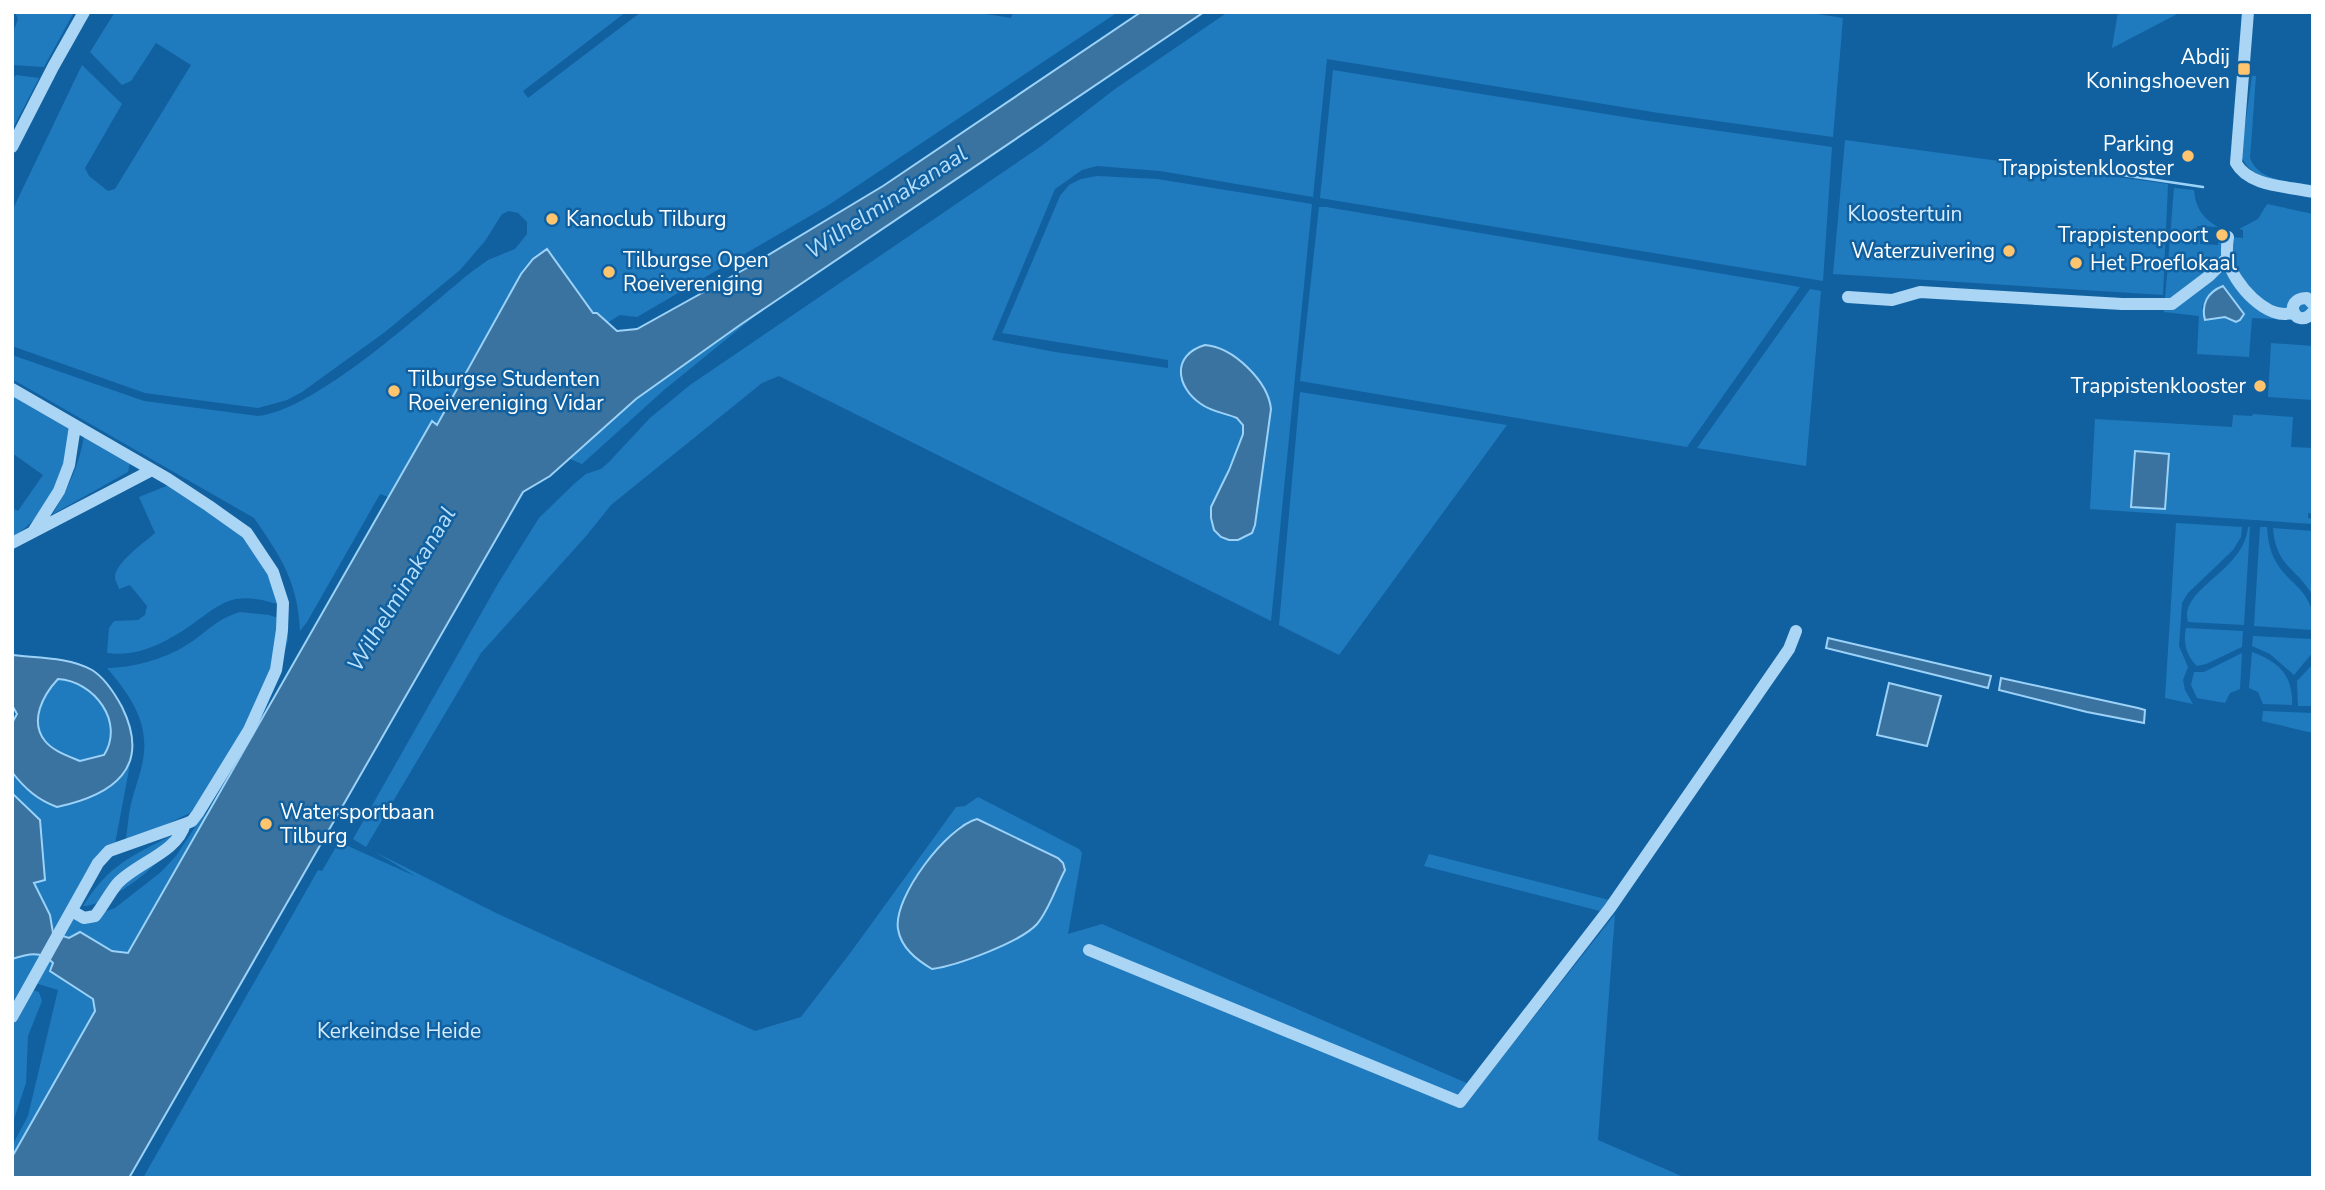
<svg xmlns="http://www.w3.org/2000/svg" width="2325" height="1190" font-family="'Nunito Sans',sans-serif">
	<style>
		.green { fill: #207bbe; fill-rule: evenodd }
		.water { fill: #3a73a0; stroke: #9cd2f8; stroke-width: 2; fill-rule: evenodd }
		.lines { fill: none; stroke-linecap: round; stroke-linejoin: round }
		.stream { stroke: #9cd2f8; stroke-width: 2.5 }
		.minor { stroke: #aad5f5; stroke-width: 12 }
		.poi-dot { fill: #ffc46e; stroke: #1161a1; stroke-width: 2.5 }
		.labels { text-anchor: middle; stroke-width: 5; stroke-linejoin: round; paint-order: stroke }
		.poi-label { font-size: 21px; fill: #fff; stroke: #1161a1; text-anchor: end }
		.park-label { font-size: 21px; fill: #d3ecfe; stroke: #1161a1 }
		.water-label { font-size: 23px; font-style: italic; fill: #b7defb; stroke: #1161a1 }
	</style>
	<rect width="100%" height="100%" fill="#1161a1"/>
	<path class="green" d="M15 12H74L44 67 12 65V35L18 19Z
		M115 12H626L523 91 528 98 641 12H973L1011 18 1013 12H1118L827 206 637 317 620 315 607 323 598 313H593L547 250 533 259 521 274 400 491 391 498 380 494 307 622 300 631C298 582 281 557 254 518L12 379V355L144 401 258 416C316 410 422 312 470 273L488 260 515 249 527 234V222L518 213 509 211 502 214 485 241 460 270 385 332 302 392 287 400 258 408 145 393 12 346V211L82 65 122 104 85 168 89 176 108 191 115 189 191 65 156 43 131 81 122 85 90 52Z
		M1228 12H1804L1843 18 1833 137 1659 113 1327 59 1313 197 1160 171 1097 166 1082 170 1055 189 992 340 1055 352 1168 368V360L1002 333 1060 196 1069 185 1081 179 1097 176 1157 179 1312 204 1271 621 779 376 762 383 611 505 587 535 481 653 366 847 353 839 499 582 539 518 574 484 586 474 601 469 609 462 650 418 690 385 1040 147 1115 89ZM1196 348C1203 348 1213 346 1219 348 1237 353 1263 384 1270 400L1246 537 1229 540 1222 483 1243 434C1243 423 1241 419 1231 415L1180 377 1185 359Z
		M2118 12H2181L2112 48Z
		M1333 70 1649 121 1832 147 1823 281 1320 198Z
		M16 75 39 78 12 130V79Z
		M2252 76H2256L2250 158C2259 182 2290 181 2313 185V187C2288 182 2251 183 2241 155Z
		M1845 140 2168 184 2163 295 1833 274Z
		M2174 188 2194 190C2195 207 2203 219 2218 227L2197 226 2196 233 2200 234V244L2218 245 2219 236 2243 238V230L2239 229 2258 219 2267 204 2313 214V321L2252 318 2249 357 2197 354 2199 316 2164 312ZM2223 286 2244 314 2236 322 2225 317 2205 320 2202 306 2216 288Z
		M1319 207H1326L1800 287 1687 447 1300 381Z
		M1810 289 1821 291 1806 466 1697 448Z
		M761 311 664 390 582 464 570 459 636 399Z
		M2271 343 2313 346V400L2268 397Z
		M1300 392 1507 425 1339 655 1279 625Z
		M14 396 74 431C69 447 67 468 59 484 49 503 32 526 12 537V508L18 511 43 475 12 453Z
		M2253 414 2293 417 2291 447 2313 448V514L2308 513V518L2313 519V524L2090 509 2095 419 2232 427 2233 415 2252 416Z
		M84 436 130 463 128 472 53 514C68 487 79 467 84 436Z
		M169 485 250 542 285 606C270 602 253 596 236 599 223 601 209 612 198 620 172 639 141 658 107 653L109 628 114 621 138 620 145 615 147 606 130 585 119 589C118 585 115 581 115 577 115 563 145 542 155 533L139 497Z
		M2176 523 2242 527 2241 537 2233 550 2188 593 2182 603 2179 646 2188 667 2183 680 2185 690 2193 704 2165 698Z
		M2248 527H2250L2244 625 2188 622C2179 588 2244 572 2248 527Z
		M2260 527H2267C2268 545 2272 560 2284 573 2295 585 2306 592 2311 608 2314 615 2313 623 2313 630L2254 626Z
		M2273 528 2313 531V596C2297 567 2276 568 2273 528Z
		M240 612 269 615 288 621V640L281 662 239 742 192 812 125 844C128 829 128 814 132 800 136 784 143 768 144 752 147 718 128 693 107 668 132 668 164 659 185 646 207 633 214 620 240 612Z
		M2186 628 2243 631 2242 647 2206 664 2197 666C2186 656 2183 642 2186 628Z
		M2253 636 2313 639V652L2294 675 2270 654 2252 646Z
		M2252 652C2279 662 2293 675 2292 705L2263 704 2258 692 2249 688Z
		M2242 653 2240 689 2230 693 2225 703 2197 698 2191 685 2194 672H2204Z
		M2313 664V706H2298L2297 681Z
		M58 679C94 681 124 722 104 755L80 761C68 756 53 751 45 741 29 720 44 695 58 679Z
		M2263 711 2313 713V733L2262 721Z
		M131 759 114 849 53 933 50 915 33 883 40 820 12 793V772L26 789 58 807C89 800 118 789 131 759Z
		M227 792 137 950C116 958 98 943 80 932L69 938 62 937 73 915 100 913 115 908 161 872 176 856 199 821Z
		M978 797 1079 849 1082 853 1068 934 1102 924 1478 1088 1615 914 1598 1140 1686 1178H143L318 870 322 871 339 842 417 877 375 852 496 913 755 1031 801 1017 851 952 954 810 956 807 965 806ZM961 825 1064 870C1056 887 1049 910 1037 924 1021 942 956 966 932 968L898 931C897 894 933 847 961 825Z
		M173 835C166 845 160 860 151 868 139 880 100 907 83 906 109 865 131 856 173 835Z
		M1429 854 1609 900 1600 911 1424 866Z
		M42 954 12 1011V959L25 955Z
		M50 959 53 962 50 971 93 999 97 1020 12 1169V1146L28 1116 58 990 35 983Z
		M32 990 39 992 42 1001 28 1036 26 1083 12 1125V1025Z"/>
	<path class="water" d="M1141 12H1204L740 325 636 399 550 476 523 492 129 1178H12V1157L95 1011 93 999 50 971 53 963C42 950 27 954 12 959V793L40 820 45 880 34 883 50 915 53 933 69 938 80 932 112 951 128 953 432 421 437 425 521 274 533 259 547 249 593 313H597L617 331 637 329 745 269 883 186Z
		M2223 286 2244 314 2240 320 2236 322 2225 317 2205 320C2201 305 2207 292 2223 286Z
		M1205 345C1233 347 1268 381 1271 409L1255 525 1252 533 1238 540H1229L1221 537 1214 530 1211 518V507L1229 470 1243 434V425L1237 418C1225 413 1212 412 1201 404 1176 387 1171 355 1205 345Z
		M2135 451 2169 454 2165 509 2131 507Z
		M1828 638 1991 676 1988 688 1826 648Z
		M12 655C37 658 69 657 92 670 105 678 115 694 122 707 152 768 113 795 57 807 38 800 25 789 12 772V723L17 714 12 705ZM58 679C94 681 125 722 104 755L80 761C68 756 53 751 45 741 29 721 43 695 58 679Z
		M2001 678 2138 708 2145 710 2144 723 2087 712 1999 690Z
		M1889 683 1941 696 1927 746 1877 735Z
		M977 819 1058 858 1063 863 1065 870C1056 887 1049 910 1037 924 1021 942 956 966 932 969 917 960 901 948 898 929 893 897 947 827 977 819Z"/>
	<g class="lines">
		<path class="stream" d="M2061 166 2203 187"/>
		<path class="minor" d="M2248 12 2236 163C2249 187 2288 186 2313 192
			M12 147 53 67 84 12
			M2228 237C2227 244 2226 253 2228 260 2233 283 2268 323 2294 312
			M1848 297 1892 300 1920 292 2122 304H2172L2209 276 2227 258
			M2313 304 2307 298C2281 298 2296 332 2313 312
			M12 389 168 479 209 506 247 533 273 572 283 603 282 630 276 670 249 730 198 813 192 821 185 824 109 851 98 863 12 1017
			M33 532 59 491 69 465 75 426
			M12 543 152 470
			M72 911 84 918 95 916C103 906 109 894 117 884 136 863 177 853 185 824
			M1089 950 1460 1102 1610 908 1789 649 1796 631"/>
	</g>
	<g class="poi-dot">
		<rect x="2237" y="62" width="14" height="14" rx="3.5"/>
		<circle cx="2188" cy="156" r="7"/>
		<circle cx="552" cy="219" r="7"/>
		<circle cx="2222" cy="235" r="7"/>
		<circle cx="2009" cy="251" r="7"/>
		<circle cx="2076" cy="263" r="7"/>
		<circle cx="609" cy="272" r="7"/>
		<circle cx="2260" cy="386" r="7"/>
		<circle cx="394" cy="391" r="7"/>
		<circle cx="266" cy="824" r="7"/>
	</g>
	<g class="labels">
		<g class="poi-label">
			<text x="2230" y="64">Abdij<tspan x="2230" dy="24">Koningshoeven</tspan></text>
			<text x="2174" y="151">Parking<tspan x="2174" dy="24">Trappistenklooster</tspan></text>
			<text x="566" y="226" text-anchor="start">Kanoclub Tilburg</text>
			<text x="2208" y="242">Trappistenpoort</text>
			<text x="1995" y="258">Waterzuivering</text>
			<text x="623" y="267" text-anchor="start">Tilburgse Open<tspan x="623" dy="24">Roeivereniging</tspan></text>
			<text x="2090" y="270" text-anchor="start">Het Proeflokaal</text>
			<text x="408" y="386" text-anchor="start">Tilburgse Studenten<tspan x="408" dy="24">Roeivereniging Vidar</tspan></text>
			<text x="2246" y="393">Trappistenklooster</text>
			<text x="280" y="819" text-anchor="start">Watersportbaan<tspan x="280" dy="24">Tilburg</tspan></text>
		</g>
		<g class="park-label">
			<text x="1905" y="221">Kloostertuin</text>
			<text x="399" y="1038">Kerkeindse Heide</text>
		</g>
		<g class="water-label">
			<text transform="translate(886 202) rotate(-33)" y="8">Wilhelminakanaal</text>
			<text transform="translate(401 589) rotate(-59)" y="8">Wilhelminakanaal</text>
		</g>
	</g>
	<rect width="2325" height="1190" fill="none" stroke="#ffffff" stroke-width="28"/>
</svg>
